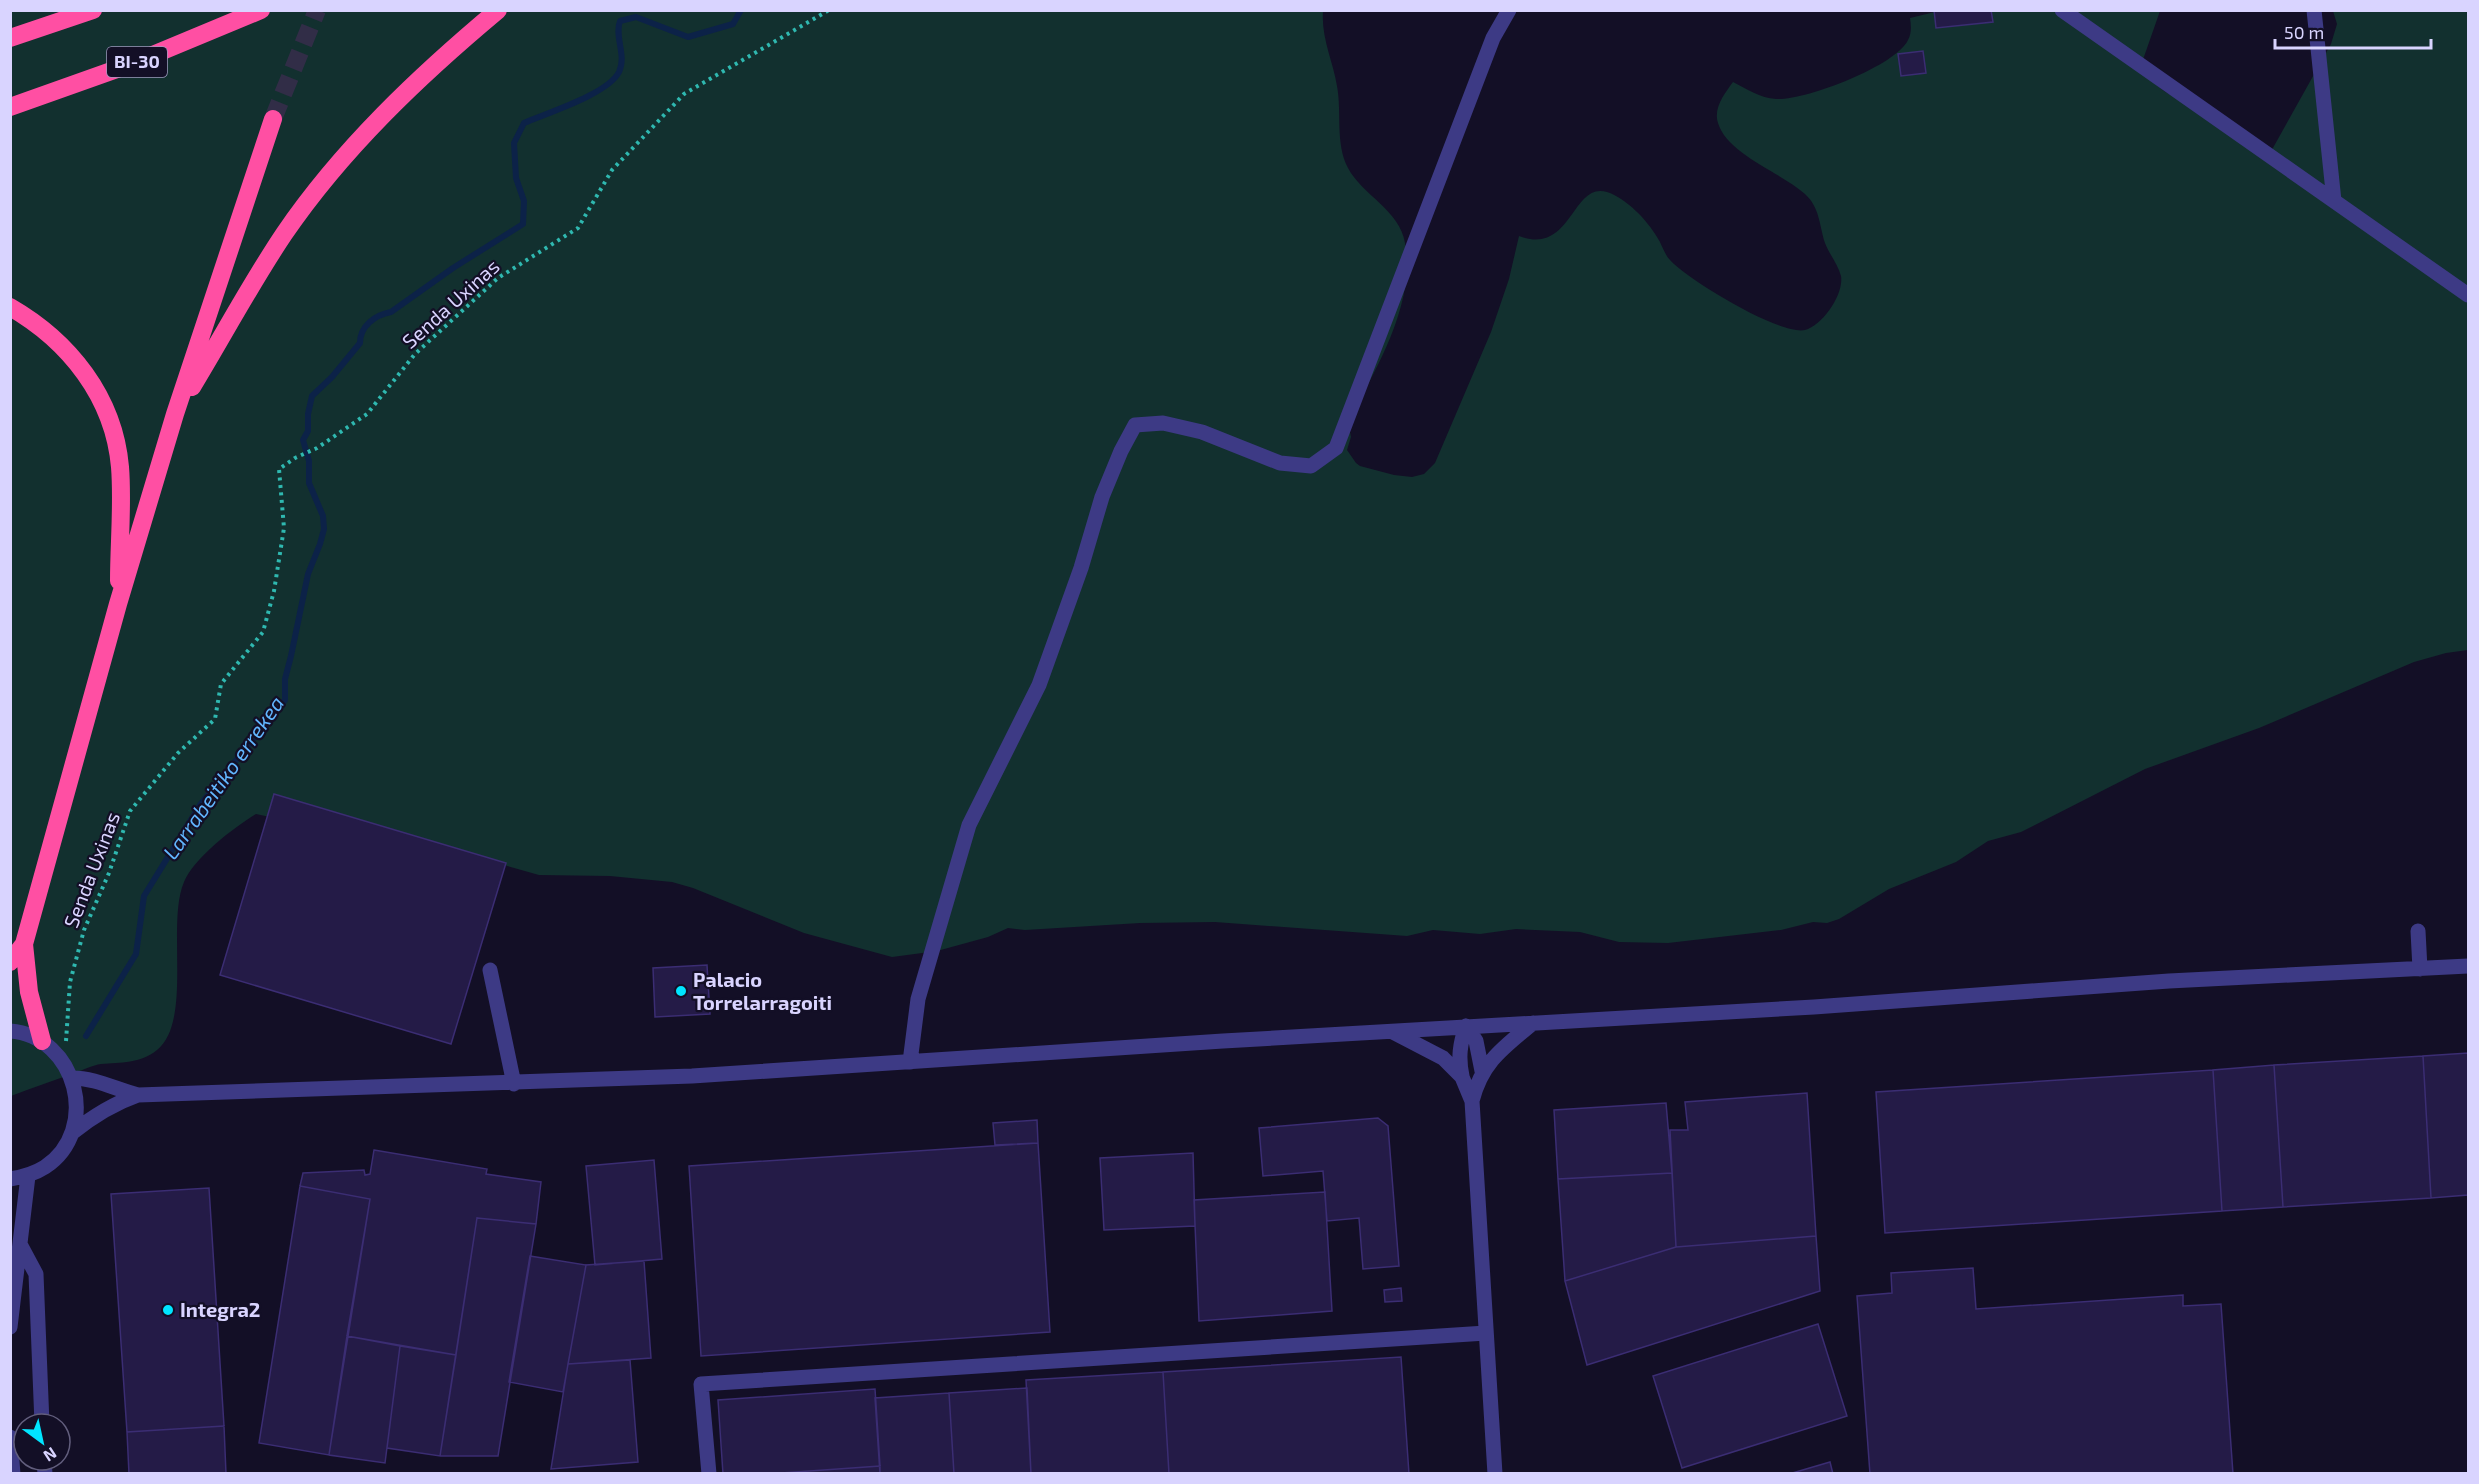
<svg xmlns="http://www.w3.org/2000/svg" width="2479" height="1484" font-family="'Exo 2',sans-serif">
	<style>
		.green { fill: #12302f }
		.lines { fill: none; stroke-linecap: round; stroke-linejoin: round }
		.stream { stroke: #0c2248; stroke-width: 6 }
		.building { fill: #241b47; stroke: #3b2d73; stroke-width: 1.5 }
		.highway-tunnel { stroke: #312d47; stroke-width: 18; stroke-dasharray: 18 9; stroke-linecap: butt }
		.path { stroke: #2fb8b0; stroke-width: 4; stroke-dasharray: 3 4.5; stroke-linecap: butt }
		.minor { stroke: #3d3a85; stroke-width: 15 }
		.highway { stroke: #ff4fa3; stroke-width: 18 }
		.poi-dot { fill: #00e5ff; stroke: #130f26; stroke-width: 2 }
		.labels { text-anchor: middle; stroke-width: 4.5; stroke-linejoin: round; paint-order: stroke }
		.shield { fill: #130f26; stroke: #9e99be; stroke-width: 1.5 }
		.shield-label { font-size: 18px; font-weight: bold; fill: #d9d4ff }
		.street-label { font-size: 20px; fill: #d9d4ff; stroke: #130f26 }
		.poi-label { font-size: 20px; font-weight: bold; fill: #d9d4ff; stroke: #130f26; text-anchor: start }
		.water-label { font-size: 21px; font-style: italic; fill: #62b6ff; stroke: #130f26 }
	</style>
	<rect width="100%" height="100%" fill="#130f26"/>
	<path class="green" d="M10 11H1323C1321 38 1333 61 1337 86 1342 113 1335 143 1348 168 1362 195 1400 210 1405 243 1416 306 1375 369 1348 423L1351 437 1347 450 1356 463 1360 466 1394 475 1412 477 1424 474 1435 463 1491 332 1509 279 1519 236C1572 256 1572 181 1607 192 1626 198 1647 220 1657 237 1662 244 1664 254 1670 260 1688 280 1781 336 1805 330 1823 325 1844 294 1841 276 1838 264 1829 254 1825 243 1819 224 1820 208 1805 194 1782 173 1727 154 1718 123 1713 108 1725 93 1733 82 1747 89 1760 98 1776 99 1804 101 1896 66 1908 40 1912 33 1911 25 1910 18L1939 11H2160L2139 71 2164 91 2269 155 2331 44 2337 24 2333 11H2468V650L2446 653 2414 662 2259 728 2145 769 2021 832 1988 841 1956 862 1889 889 1839 919 1827 923 1813 922 1781 930 1668 943 1619 942 1580 932 1516 929 1480 934 1433 930 1407 936 1215 922 1140 923 1025 930 1008 928 988 937 937 951 892 957 804 933 693 888 672 882 610 876 539 875 486 860 387 842 256 814C233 828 194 858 184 882 166 924 193 1021 157 1050 140 1064 121 1062 101 1064 93 1065 83 1070 75 1073 54 1080 32 1088 11 1096Z"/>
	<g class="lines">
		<path class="stream" d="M86 1036 136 954 144 896 200 805 285 700V679L291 656 308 574 320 544 324 529 323 516 309 483V461L303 440 308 431V414L312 396 332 377 360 343C360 326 375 315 391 312L453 268 523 224 524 201 516 178 514 143 524 123C547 113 608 94 619 72 627 55 614 37 620 21L636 17 688 37 733 24 741 10"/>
	</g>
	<path class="building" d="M1934 10H1991L1993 22 1936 28Z
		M1923 51 1926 73 1901 76 1898 54Z
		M274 794 506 863 451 1044 220 975Z
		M707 965 710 1014 655 1017 653 968Z
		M2468 1053V1195L2431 1198 2423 1056Z
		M2423 1056 2431 1198 2283 1207 2274 1065Z
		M2274 1065 2283 1207 2222 1211 2213 1070Z
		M2213 1070 2222 1211 1885 1233 1876 1092Z
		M1807 1093 1816 1236 1676 1247 1670 1130H1688L1685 1102Z
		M1666 1103 1672 1173 1558 1179 1554 1110Z
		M1378 1118 1388 1126 1399 1266 1363 1269 1359 1218 1327 1221 1323 1171 1263 1176 1259 1128Z
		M1037 1120 1038 1143 995 1145 993 1123Z
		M1038 1143 1050 1332 701 1356 689 1166Z
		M374 1150 487 1169 486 1174 541 1182 536 1224 477 1218 456 1355 347 1336 370 1199 300 1186 303 1173 364 1170 365 1175 370 1174Z
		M1193 1153 1195 1226 1104 1230 1100 1158Z
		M654 1160 662 1259 595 1265 586 1166Z
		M1672 1173 1676 1247 1565 1281 1558 1179Z
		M300 1186 370 1199 329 1455 259 1443Z
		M209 1188 224 1426 127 1432 111 1194Z
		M1325 1192 1332 1311 1199 1321 1194 1200Z
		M477 1218 536 1224 498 1456H440Z
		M1816 1236 1820 1291 1587 1365 1565 1281 1676 1247Z
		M530 1256 586 1265 563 1392 509 1382Z
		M644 1261 651 1358 568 1364 586 1265Z
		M1973 1268 1976 1309 2183 1295V1306L2221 1304 2233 1474H1870L1857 1296 1892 1293 1891 1273Z
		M1401 1288 1402 1301 1385 1302 1384 1290Z
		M1818 1324 1847 1416 1682 1468 1653 1376Z
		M347 1336 400 1346 385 1463 329 1455Z
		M400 1346 456 1355 440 1456 387 1448Z
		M1401 1357 1409 1474H1169L1163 1372Z
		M630 1360 638 1462 551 1469 568 1364Z
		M1163 1372 1169 1474H1031L1026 1380Z
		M1027 1388 1031 1474H954L949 1393Z
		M875 1389 880 1466 767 1474H723L718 1400Z
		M949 1393 954 1474H880L875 1398Z
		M224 1426 226 1474H129L127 1432Z
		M1830 1462 1833 1474H1789Z
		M880 1466V1474H767Z"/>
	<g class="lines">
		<path class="highway-tunnel" d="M273 119 317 10"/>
		<path class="path" d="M66 1041 70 982 84 930 109 873 130 811 178 753 215 719 221 684 263 632 274 591 284 528 279 469 295 458 317 448 367 414 415 354 498 278 578 228 612 170 684 94 829 10"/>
		<path class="minor" d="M2062 10 2468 295
			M2314 10 2334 201
			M2418 931 2420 969
			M490 970 514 1084
			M1466 1026 1476 1041 1482 1071
			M10 1031C77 1036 101 1130 45 1167 34 1174 23 1177 10 1179
			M1393 1032 1443 1058 1462 1077 1472 1101 1495 1474
			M910 1062 918 999 969 825 1039 685 1081 568 1102 497 1121 451 1135 425 1163 423 1202 432 1280 463 1311 466 1336 448 1493 38 1509 10
			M1462 1076C1458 1057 1460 1044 1466 1026
			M72 1078C95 1078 115 1089 138 1095L692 1076 1223 1041 1814 1007 2169 981 2468 966
			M1472 1101C1482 1062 1503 1048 1533 1023
			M72 1133C92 1117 112 1104 138 1095
			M21 1246 36 1274 42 1424
			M10 1327 28 1176
			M10 1437 13 1474
			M44 1460 45 1474
			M709 1474 701 1384 1486 1333"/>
		<path class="highway" d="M10 38 93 10
			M10 107 131 64 261 10
			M10 307C69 341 114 397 120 467 123 504 119 543 119 581
			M192 387C223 336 251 283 284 234 342 149 419 76 498 10
			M24 944 29 992 42 1041
			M10 962 24 944 118 604 175 414 273 119"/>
	</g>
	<g class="poi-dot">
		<circle cx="681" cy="991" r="6"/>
		<circle cx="168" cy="1310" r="6"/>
	</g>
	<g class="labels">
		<rect class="shield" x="107" y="47" width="60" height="30" rx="4.5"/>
		<g class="shield-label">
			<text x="137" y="68">BI-30</text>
		</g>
		<g class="street-label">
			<text transform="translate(451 304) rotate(-42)" y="7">Senda Uxinas</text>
			<text transform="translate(92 870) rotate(-69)" y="7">Senda Uxinas</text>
		</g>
		<g class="poi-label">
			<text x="693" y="987">Palacio<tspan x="693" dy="23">Torrelarragoiti</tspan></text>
			<text x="180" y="1317">Integra2</text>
		</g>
		<g class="water-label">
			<text transform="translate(224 778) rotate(-55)" y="7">Larrabeitiko errekea</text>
		</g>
	</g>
	<rect width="2479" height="1484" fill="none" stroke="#d9d4ff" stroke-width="24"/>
	<g transform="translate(42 1442) rotate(147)"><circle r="28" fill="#130f26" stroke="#625e7d" stroke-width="1.5"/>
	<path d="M0-4.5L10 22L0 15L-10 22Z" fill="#00e5ff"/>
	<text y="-9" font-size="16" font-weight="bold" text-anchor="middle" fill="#d9d4ff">N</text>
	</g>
	<path d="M2275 39v9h156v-9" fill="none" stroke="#d9d4ff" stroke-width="3"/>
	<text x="2284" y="39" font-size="18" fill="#d9d4ff" stroke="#130f26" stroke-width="4.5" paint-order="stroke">50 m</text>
</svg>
